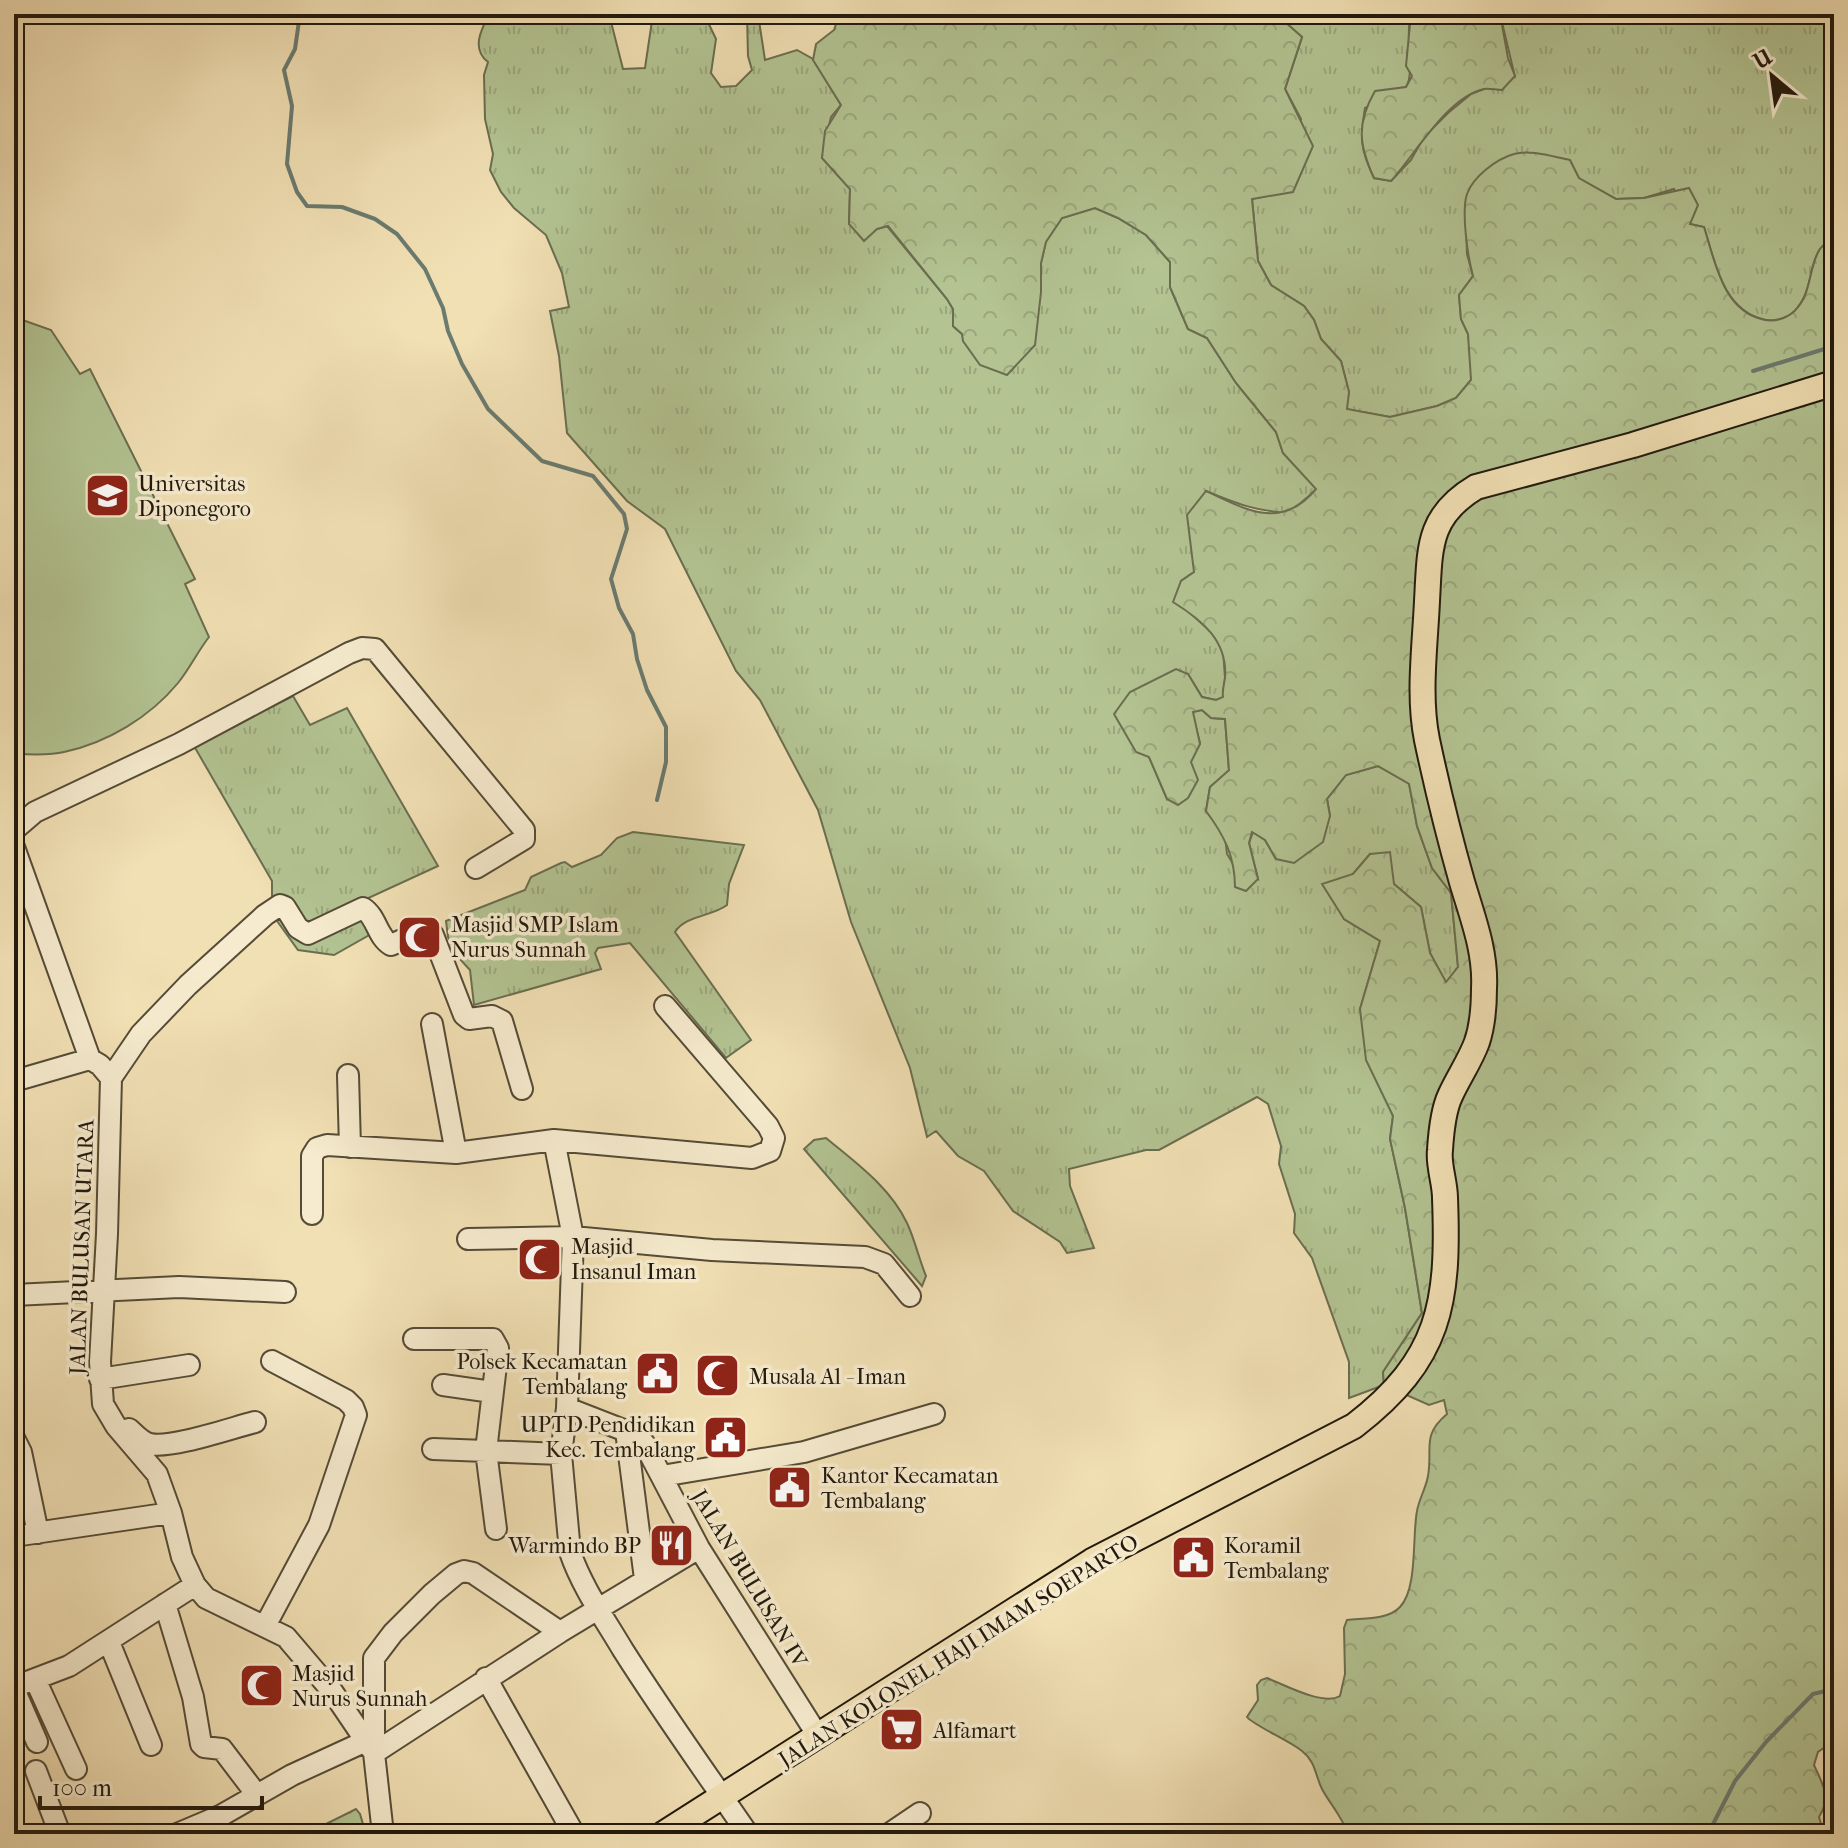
<svg xmlns="http://www.w3.org/2000/svg" width="1848" height="1848" font-family="'IM FELL French Canon',serif">
	<style>
		.grass { fill: url(#grass-tufts); stroke: #6a6e50; stroke-width: 2 }
		.forest { fill: url(#forest-crowns); stroke: #6a6e50; stroke-width: 2 }
		.garden { fill: #b3c392; stroke: #6a6e50; stroke-width: 2 }
		.lines { fill: none; stroke-linecap: round; stroke-linejoin: round }
		.stream { stroke: #6a7b70; stroke-width: 4 }
		.minor-casing { stroke: #554b37; stroke-width: 24 }
		.major-casing { stroke: #21190d; stroke-width: 28 }
		.minor { stroke: #f6ebce; stroke-width: 20 }
		.major { stroke: #f1e0b4; stroke-width: 24 }
		.labels { text-anchor: middle; stroke-width: 7; stroke-linejoin: round; paint-order: stroke }
		.poi-label { font-size: 22px; fill: #21190d; stroke: #f6ebce; text-anchor: start }
		.street-label { font-size: 22px; fill: #21190d; stroke: #f6ebce }
	</style>
	<defs>
		<pattern id="grass-tufts" width="24" height="20" patternUnits="userSpaceOnUse" patternTransform="scale(2)"><rect width="24" height="20" fill="#b3c392"/><path d="M3 7l-1-3M5 7V3M7 7l1-3M15 17l-1-3M17 17v-4M19 17l1-3" fill="none" stroke="#9aa77d"/></pattern>
		<pattern id="forest-crowns" width="20" height="18" patternUnits="userSpaceOnUse" patternTransform="scale(2)"><rect width="20" height="18" fill="#b3c392"/><path d="M2 6a3 3 0 1 1 6 0M12 15a3 3 0 1 1 6 0" fill="none" stroke="#9aa77d"/></pattern>
	</defs>
	<rect width="100%" height="100%" fill="#f1e0b4"/>
	<filter id="stains"><feTurbulence type="fractalNoise" baseFrequency=".0025" numOctaves="4"/><feColorMatrix values="0 0 0 0 .2 0 0 0 0 .09 0 0 0 0 .02 0 0 0 .5 -.17"/></filter>
	<radialGradient id="worn" r=".72"><stop offset=".6" stop-color="#630" stop-opacity="0"/><stop offset="1" stop-color="#630" stop-opacity=".3"/></radialGradient>
	<path class="grass" d="M489 14H609L623 69 645 68 653 14 705 16 716 39 711 73 721 87 736 86 752 70 748 56 747 14H758L765 60 797 50 813 59 841 105 831 117 822 158 850 189 849 224 877 229 887 226 947 299 953 309V326L962 334 980 364 1041 292V263L1046 241 1062 218 1095 208 1118 218 1146 235 1170 262V287L1188 329 1207 338 1236 383 1276 432 1283 453 1317 489 1289 513C1256 511 1237 504 1206 491L1194 572 1181 581 1189 612 1212 633 1223 649 1225 678 1223 698 1216 700 1202 697 1188 674 1149 757 1167 799 1200 743 1192 712 1202 710 1211 718 1225 719 1229 771 1210 787 1206 811 1225 836 1227 854 1235 867 1258 879 1249 843 1253 832 1265 840 1276 859 1330 816 1327 799 1346 775 1378 766 1409 783 1417 826 1432 868 1451 893 1458 967 1446 983 1430 953 1421 907 1394 884 1370 854 1353 874 1344 919 1380 941 1360 1009 1393 1116 1390 1139 1405 1208 1422 1313 1383 1372 1384 1385 1349 1398V1362L1312 1258 1294 1233 1295 1214 1279 1164 1281 1146 1268 1104 1257 1097 1159 1150H1146L1069 1169 1070 1186 1094 1248 1067 1253 1060 1242 1013 1211 984 1171 958 1156 936 1131 927 1137 910 1068 851 922 818 810 760 700 736 671 665 529 627 501 567 433 559 356 550 311 569 307 562 273 546 235 514 208 501 192 490 170 493 154 485 119 484 75 488 62C471 49 481 30 489 14Z
		M1276 14 1334 16 1337 14H1411C1404 35 1416 78 1405 88 1395 96 1377 102 1365 108 1360 139 1360 149 1374 178L1391 181 1411 160 1424 137 1448 113 1471 94 1515 77 1500 14H1834V237C1830 240 1823 245 1820 249 1809 265 1812 290 1798 307 1791 317 1777 322 1766 320 1723 312 1715 262 1704 227L1690 224 1674 189 1644 198 1616 199 1578 178 1466 224 1467 254 1473 276 1459 295 1461 319 1468 334 1472 370 1471 380 1456 398 1437 406 1390 417 1346 409 1349 392 1341 361 1321 339 1314 320 1304 306 1271 285 1258 261 1252 199 1293 191 1301 119 1285 89 1302 37Z
		M293 696 310 725 347 708 438 866 364 900 378 930 334 955 298 950 272 914V881L194 746Z
		M633 832 744 845 729 884 727 905C711 917 686 915 675 932L751 1040 726 1058 630 943 598 948 595 953 601 969 474 1005 470 970 457 956 448 937 446 921 525 890 531 877 561 863 565 862 572 867 601 855 617 838Z
		M826 1138C856 1163 890 1187 907 1223 915 1240 919 1259 926 1276L922 1286 804 1149 814 1140Z
		M356 1809 360 1814 366 1834H306Z"/>
	<path class="forest" d="M843 14H1276L1302 37 1285 89 1313 146 1293 192 1252 199 1258 261 1271 285 1304 306 1314 320 1321 339 1341 361 1349 392 1347 409 1390 417 1437 406 1456 398 1471 380 1468 334 1461 319 1459 295 1473 276C1468 258 1461 212 1467 194 1473 177 1496 159 1514 154 1530 149 1554 157 1570 160L1579 178 1616 199 1644 198 1689 188 1698 205 1690 224 1704 227C1715 262 1723 312 1765 320 1777 322 1791 317 1798 307 1812 290 1809 265 1820 249 1823 245 1830 240 1834 237V1741L1818 1752 1814 1765C1823 1786 1832 1796 1819 1817L1824 1834H1348C1343 1818 1330 1804 1322 1789 1315 1775 1316 1762 1302 1751 1290 1741 1253 1725 1247 1717L1258 1700 1257 1685 1261 1680 1267 1678C1285 1685 1323 1706 1340 1696L1345 1674 1344 1628 1347 1620C1363 1618 1388 1620 1400 1607 1418 1588 1412 1536 1417 1511 1419 1499 1426 1488 1428 1476 1433 1448 1421 1436 1447 1414L1444 1400 1429 1405 1384 1385 1383 1372 1422 1313 1405 1208 1390 1139 1393 1116 1366 1060 1360 1009 1380 941 1344 919 1322 884 1353 874 1370 854 1390 852 1394 884 1421 907 1430 953 1446 982 1458 967 1451 893 1432 868 1417 826 1409 784 1378 766 1346 775 1327 799 1330 816 1323 842 1294 863 1276 859 1265 840 1252 832 1249 843 1258 879 1246 891 1235 887C1235 857 1224 835 1206 811L1210 787 1229 770 1225 719 1211 718 1202 710 1193 712 1200 744 1191 762 1198 780 1188 798 1178 805 1167 799 1149 757 1136 752 1114 714 1130 692 1176 669 1188 674 1202 697 1216 700 1223 697C1222 690 1224 685 1225 678 1228 641 1202 620 1173 602L1181 581 1194 572 1187 515 1206 491C1248 511 1282 530 1316 489L1283 453 1276 432 1236 383 1207 338 1188 329 1170 287V262L1146 235 1118 218 1095 208 1062 218 1046 242 1041 263V292L1035 345 1007 375 980 365 963 341 962 334 953 326V309L947 299 888 226 877 229 864 241 849 224 850 189 822 158 825 131 841 105 813 60 816 44 834 30 838 18Z
		M1411 14H1500L1508 58 1515 76 1502 90C1496 90 1489 88 1484 89 1447 97 1415 155 1391 181L1374 178C1359 145 1356 124 1375 91L1406 87 1412 76 1406 66Z"/>
	<path class="garden" d="M14 317 51 330 80 374 90 369 195 579 185 584 209 637C198 651 190 668 178 683 150 717 107 743 64 752 48 756 30 754 14 754Z"/>
	<g class="lines">
		<path class="stream" d="M300 14 295 49 284 70 292 106 287 164 297 192 307 206 342 207 375 219 397 234 425 269 443 308 448 331 462 364 488 409 542 461 593 476 624 514 627 529 611 579 619 608 633 634 637 659 647 690 666 727V762L657 800
			M1753 371 1834 346
			M1708 1834 1735 1781 1766 1742 1813 1694 1834 1689"/>
		<defs>
			<path id="minor" d="M14 830 35 812 179 744 349 653 362 648 375 649 524 830V839L476 868
				M14 847 90 1059 100 1065 111 1078
				M432 1024 456 1153
				M348 1075 350 1147
				M111 1078 107 1234 100 1362 103 1404 116 1426 157 1474 171 1513 182 1557 195 1585 206 1598 286 1637 332 1691 374 1753 383 1834
				M111 1078 141 1034 188 985 265 915 280 905 285 907 298 928 308 934 363 908C377 917 377 937 391 945L422 931H429L433 935 464 1015 469 1019 492 1016 502 1021 522 1089
				M14 1081 90 1059
				M554 1140 752 1158 770 1151 774 1138 768 1126 665 1006
				M312 1214V1156L317 1148 327 1145 456 1153 554 1140 573 1237 567 1408 626 1431 644 1443 699 1548 818 1736
				M468 1239 573 1237 712 1250 865 1257 884 1264 910 1296
				M14 1295 179 1287 285 1292
				M414 1339H493L498 1348 486 1451 561 1454
				M100 1379 189 1365
				M443 1385 492 1392
				M567 1408 561 1454 570 1552C582 1587 604 1618 623 1650 663 1713 706 1773 748 1834
				M129 1429C135 1434 141 1442 150 1444 171 1449 231 1428 255 1422
				M626 1431 645 1579
				M14 1438 21 1452 38 1533
				M433 1449 486 1451 496 1529
				M662 1476 804 1452 934 1414
				M14 1536 171 1513
				M165 1604 193 1697 201 1744 204 1747 222 1749 257 1795
				M265 1626 319 1525 356 1415 353 1407 346 1400 272 1361
				M109 1642 151 1745
				M486 1678 574 1834
				M35 1679 76 1769
				M14 1687 69 1666 195 1585
				M14 1689 37 1742
				M374 1753 560 1632 699 1548
				M374 1753V1658L393 1633 432 1594 456 1574 464 1571 473 1573 560 1632
				M36 1771 60 1834
				M177 1834 222 1815 292 1775 366 1741
				M889 1834 920 1813"/>
			<path id="major" d="M663 1834 1092 1561 1354 1426C1441 1359 1449 1303 1445 1198 1445 1182 1438 1165 1440 1150 1441 1134 1443 1111 1450 1096 1458 1078 1470 1061 1477 1042 1482 1027 1484 1004 1484 988 1486 951 1472 916 1462 882 1449 836 1437 787 1427 740 1418 696 1425 646 1427 601 1430 549 1427 516 1476 487L1633 445 1834 383"/>
		</defs>
		<use href="#minor" class="minor-casing"/>
		<use href="#major" class="major-casing"/>
		<use href="#minor" class="minor"/>
		<use href="#major" class="major"/>
	</g>
	<defs>
		<symbol id="university-square" viewBox="-11 -11 22 22"><rect x="-9" y="-9" width="18" height="18" rx="4" fill="#8f2418" stroke="#f6ebce"/><path d="M0-5L7-2L0 1L-7-2ZM-4 1L0 2.5L4 1V4Q0 6-4 4Z" fill="#fff"/></symbol>
		<symbol id="mosque-square" viewBox="-11 -11 22 22"><rect x="-9" y="-9" width="18" height="18" rx="4" fill="#8f2418" stroke="#f6ebce"/><path d="M3.5-4.9A6 6 0 1 0 3.5 4.9A5 5 0 1 1 3.5-4.9Z" fill="#fff"/></symbol>
		<symbol id="civic-square" viewBox="-11 -11 22 22"><rect x="-9" y="-9" width="18" height="18" rx="4" fill="#8f2418" stroke="#f6ebce"/><path d="M-.6-6.5H3V-4.5H.6V-3L4-1V1h2V6H-6V1h2V-1L-.6-3ZM-1.2 2.5V6h2.4V2.5Z" fill="#fff"/></symbol>
		<symbol id="restaurant-square" viewBox="-11 -11 22 22"><rect x="-9" y="-9" width="18" height="18" rx="4" fill="#8f2418" stroke="#f6ebce"/><path d="M-5-6h1v4h1v-4h1v4h1v-4h1v5L-1.5 .5V6h-2V.5L-5-1ZM5-6V6H3V1.5H1.5Q1.5-4 5-6Z" fill="#fff"/></symbol>
		<symbol id="supermarket-square" viewBox="-11 -11 22 22"><rect x="-9" y="-9" width="18" height="18" rx="4" fill="#8f2418" stroke="#f6ebce"/><path d="M-6-5.5h2.5l.6 2H6L4.5 2H-2.5L-4.4-4H-6ZM-1.5 3.2a1.3 1.3 0 1 0 .1 0ZM3 3.2a1.3 1.3 0 1 0 .1 0Z" fill="#fff"/></symbol>
	</defs>
	<g fill-rule="evenodd">
		<use href="#university-square" x="82" y="470" width="51" height="51"/>
		<use href="#mosque-square" x="394" y="912" width="51" height="51"/>
		<use href="#mosque-square" x="514" y="1234" width="51" height="51"/>
		<use href="#civic-square" x="632" y="1348" width="51" height="51"/>
		<use href="#mosque-square" x="692" y="1350" width="51" height="51"/>
		<use href="#civic-square" x="700" y="1412" width="51" height="51"/>
		<use href="#civic-square" x="764" y="1462" width="51" height="51"/>
		<use href="#restaurant-square" x="646" y="1520" width="51" height="51"/>
		<use href="#civic-square" x="1168" y="1532" width="51" height="51"/>
		<use href="#mosque-square" x="236" y="1660" width="51" height="51"/>
		<use href="#supermarket-square" x="876" y="1704" width="51" height="51"/>
	</g>
	<g class="labels">
		<g class="poi-label">
			<text x="138" y="491">Universitas<tspan x="138" dy="25">Diponegoro</tspan></text>
			<text x="451" y="932">Masjid SMP Islam<tspan x="451" dy="25">Nurus Sunnah</tspan></text>
			<text x="571" y="1254">Masjid<tspan x="571" dy="25">Insanul Iman</tspan></text>
			<text x="627" y="1369" text-anchor="end">Polsek Kecamatan<tspan x="627" dy="25">Tembalang</tspan></text>
			<text x="749" y="1384">Musala Al - Iman</text>
			<text x="695" y="1432" text-anchor="end">UPTD Pendidikan<tspan x="695" dy="25">Kec. Tembalang</tspan></text>
			<text x="821" y="1483">Kantor Kecamatan<tspan x="821" dy="25">Tembalang</tspan></text>
			<text x="641" y="1553" text-anchor="end">Warmindo BP</text>
			<text x="1224" y="1553">Koramil<tspan x="1224" dy="25">Tembalang</tspan></text>
			<text x="292" y="1681">Masjid<tspan x="292" dy="25">Nurus Sunnah</tspan></text>
			<text x="933" y="1738">Alfamart</text>
		</g>
		<g class="street-label">
			<text transform="translate(81 1247) rotate(-88)" y="8">JALAN BULUSAN UTARA</text>
			<text transform="translate(750 1578) rotate(59)" y="8">JALAN BULUSAN IV</text>
			<text transform="translate(958 1650) rotate(-32)" y="8">JALAN KOLONEL HAJI IMAM SOEPARTO</text>
		</g>
	</g>
	<rect width="1848" height="1848" fill="none" stroke="#f1e0b4" stroke-width="48"/>
	<rect x="16" y="16" width="1816" height="1816" fill="none" stroke="#21190d" stroke-width="4"/>
	<rect x="24" y="24" width="1800" height="1800" fill="none" stroke="#21190d" stroke-width="2"/>
	<g transform="translate(1772 76) rotate(331)" stroke="#f6ebce" stroke-width="6" paint-order="stroke">
	<path d="M0-6L14 30L0 20L-14 30Z" fill="#21190d"/>
	<text y="-12" font-size="22" font-weight="bold" text-anchor="middle" fill="#21190d">U</text>
	</g>
	<path d="M40 1796v12h222v-12" fill="none" stroke="#21190d" stroke-width="4"/>
	<text x="52" y="1796" font-size="24" fill="#21190d" stroke="#f6ebce" stroke-width="6" paint-order="stroke">100 m</text>
	<rect width="100%" height="100%" filter="url(#stains)"/>
	<rect width="100%" height="100%" fill="url(#worn)"/>
</svg>
